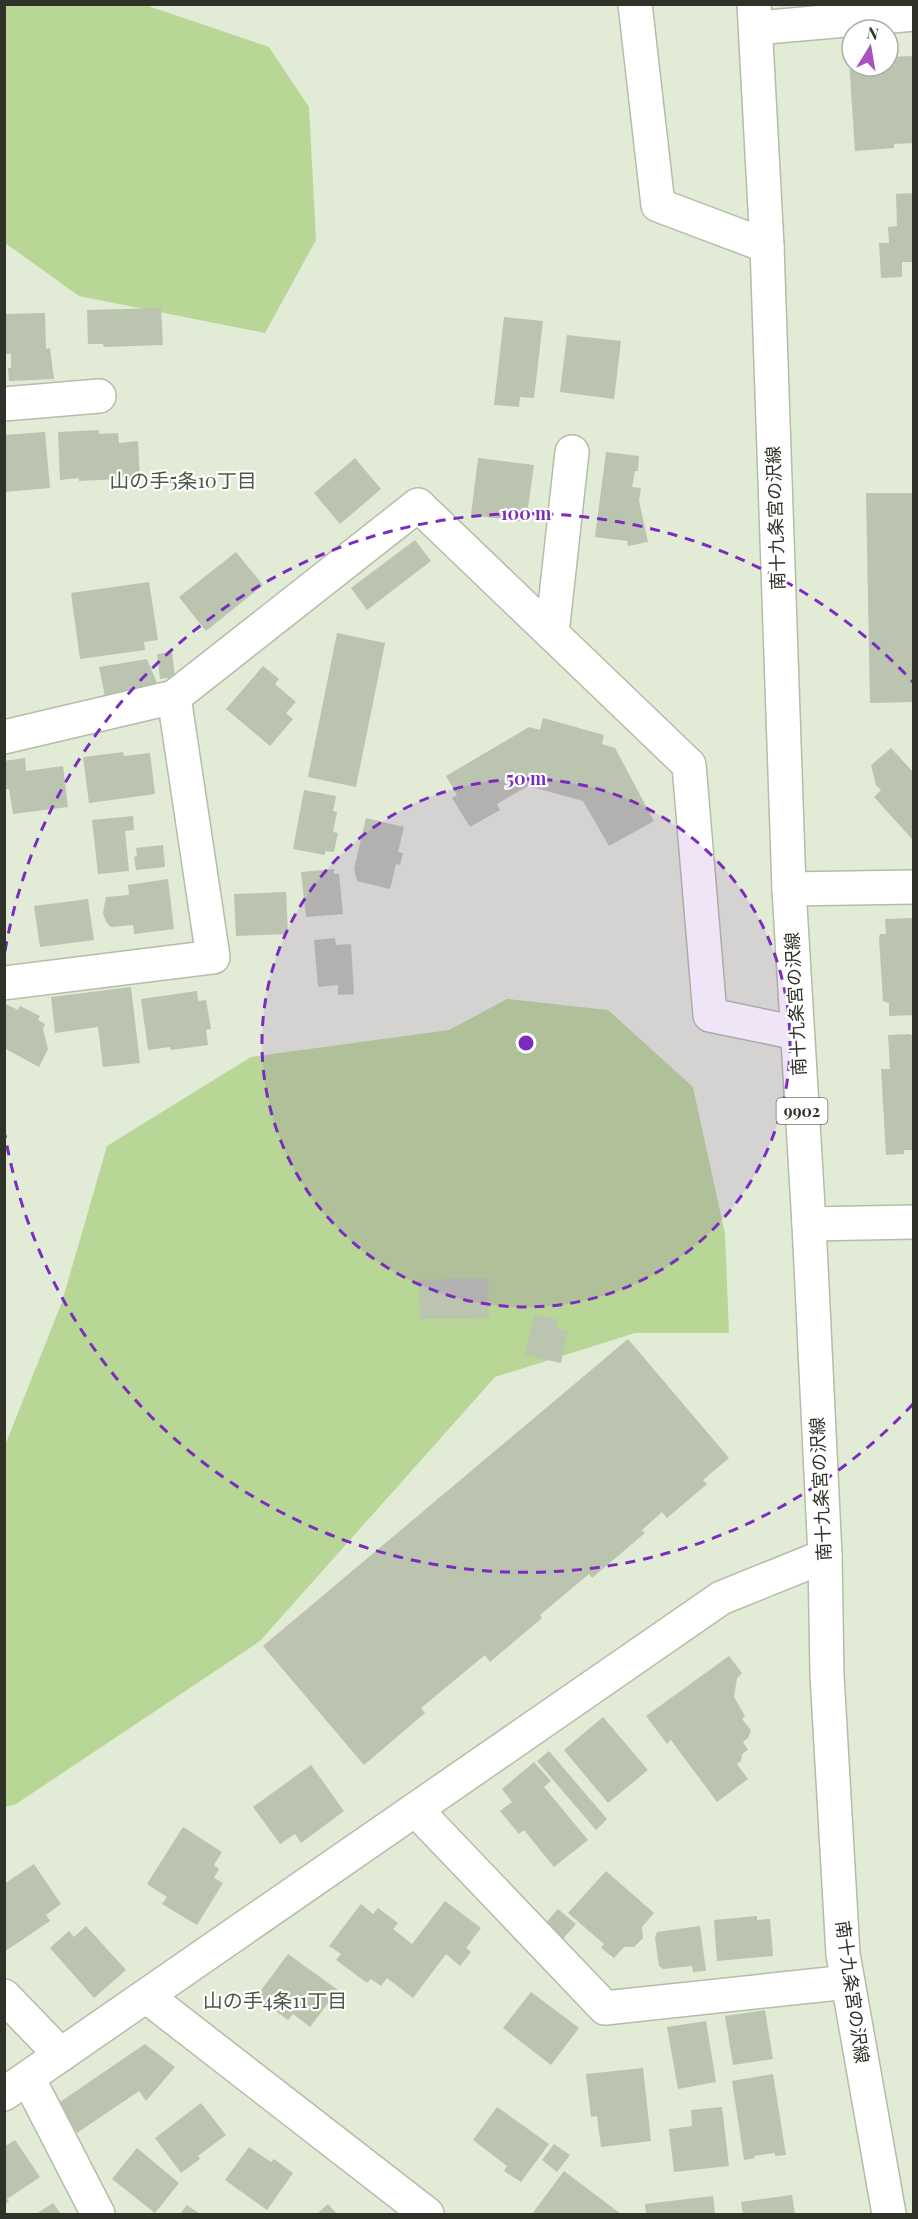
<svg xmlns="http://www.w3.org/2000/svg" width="918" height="2219" font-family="'Playfair Display','Noto Sans JP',serif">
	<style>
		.green { fill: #b8d695 }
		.building { fill: #bac4af }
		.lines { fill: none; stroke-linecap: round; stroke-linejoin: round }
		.minor-casing { stroke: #b3bda8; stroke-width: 36 }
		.major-casing { stroke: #b3bda8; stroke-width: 36 }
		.minor { stroke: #fff; stroke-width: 33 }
		.major { stroke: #fff; stroke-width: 33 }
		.ring { fill: none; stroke: #7b2cbf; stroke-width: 3; stroke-dasharray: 10 8 }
		.labels { text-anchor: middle; stroke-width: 4.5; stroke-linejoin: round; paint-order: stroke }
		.shield { fill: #fff; stroke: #6d7069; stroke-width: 1.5 }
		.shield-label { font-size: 16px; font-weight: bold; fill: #2e3229 }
		.street-label { font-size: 18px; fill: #2e3229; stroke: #fff }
		.neighbourhood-label { font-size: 20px; fill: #4e5745; stroke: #fff }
		.centre { fill: #7b2cbf; stroke: #fff; stroke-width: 3 }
		.ring-label { font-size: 18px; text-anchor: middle; font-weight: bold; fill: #7b2cbf; stroke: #fff; stroke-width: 4.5; stroke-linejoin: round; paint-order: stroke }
	</style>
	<rect width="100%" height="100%" fill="#e1ebd5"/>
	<path class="green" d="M5 5H145L269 47 309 107 316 240 265 333 79 296 5 243Z
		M507 999 608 1010 693 1087 725 1234 729 1333H635L495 1377 260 1641 16 1804 5 1807 4 1448 62 1302 107 1146 251 1057 449 1030Z"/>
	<path class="building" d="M914 56V143L894 144V148L855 151 849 60 852 59V66H888V57Z
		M914 193V262H902V277L881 278 879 243H889L888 227 897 226 896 194Z
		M161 308 163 345 104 347 103 344H88L87 310Z
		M45 313 46 349 50 348 54 379 9 381 8 368H11V354H4V314Z
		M504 317 543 321 534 398 520 397 519 407 494 405Z
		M567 335 621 341 614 399 560 392Z
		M99 430V434L118 433 119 443 138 441 140 478 79 481V478L60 480 58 432Z
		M45 432 50 488 4 492V435Z
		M606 452 639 456 638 471H635L632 487 641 488 639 501 648 542 628 546 627 541 595 537Z
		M355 458 381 489 340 524 314 493Z
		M478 458 534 465 526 522 471 515Z
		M866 493H914V702L870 703Z
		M415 540 431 561 367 610 351 588Z
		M236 552 263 585 206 631 179 597Z
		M149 582 158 640 144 642 145 650 80 659 71 593Z
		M337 633 385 643 356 787 308 777Z
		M172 652 175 677 160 679 157 654Z
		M147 659 157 683 106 702 99 667Z
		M263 666 279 679 275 684 296 702 286 713 293 719 270 746 226 709Z
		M543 718 604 735 602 744 615 748 654 821 609 846 583 801 528 786 497 804 500 810 470 827 452 798 457 795 446 776 529 727 540 730Z
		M891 748 914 773 912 839 874 797 881 790 876 785 871 765Z
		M123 752 124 756 150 753 155 794 89 803 83 757Z
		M25 758 26 771 63 766 68 807 13 814 9 789H6L4 761Z
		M304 790 336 796 333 811 337 812 333 832 338 833 334 852 325 851V855L293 849Z
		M133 816 134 830 125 831 129 871 98 874 92 820Z
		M366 818 404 827 398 852 403 853 400 865 396 864 390 889 357 881 354 869Z
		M163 845 165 867 136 870 134 857 137 856 136 848Z
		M334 869V874H339L343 914 306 917 301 872Z
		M168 879 174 929 134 934 133 925 111 927 106 922 103 913 106 897 129 895 128 885Z
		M286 892 288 934 236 936 234 894Z
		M88 899 94 940 40 947 34 906Z
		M914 918V1015L889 1016V1003L883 1001 879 937 880 934H886L885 919Z
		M335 938 336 945 351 944 354 994 338 995V985L318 987 314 940Z
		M131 987 140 1063 103 1067 98 1027 55 1033 51 997Z
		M197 991 198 1001 206 1000 211 1029 206 1030 208 1045 171 1050 170 1047 148 1050 141 999Z
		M4 1003 18 1010 20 1006 40 1016 38 1020 45 1024 43 1029 48 1049 39 1067 4 1048Z
		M910 1034 914 1037V1150H904V1154L886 1155 881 1069H890L888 1035Z
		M488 1278 489 1318 420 1319 419 1280Z
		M534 1314 558 1320 556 1329 568 1331 561 1363 525 1355Z
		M628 1339 729 1458 703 1480 707 1484 667 1518 662 1512 642 1530 645 1533 592 1578 589 1574 540 1615 542 1618 490 1662 485 1655 421 1708 425 1713 364 1765 263 1646Z
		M729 1656 742 1673 737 1678 734 1697 745 1716 742 1719 751 1730 748 1738 743 1742 748 1750 742 1754 741 1761 737 1764 748 1779 717 1802 671 1740 667 1744 646 1716Z
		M603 1717 648 1770 608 1803 564 1750Z
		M549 1751 607 1819 596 1830 537 1761Z
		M534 1762 551 1781 544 1787 588 1840 554 1867 524 1830 519 1834 500 1811 512 1802 502 1789Z
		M311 1765 344 1811 301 1843 295 1834 280 1844 253 1807Z
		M183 1827 222 1852 214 1865 219 1869 214 1878 223 1883 197 1925 162 1904 167 1897 147 1884Z
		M34 1864 61 1904 46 1915 50 1921 4 1952V1884Z
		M606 1871 654 1913 642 1927 643 1938 634 1947H624L614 1958 601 1948 604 1944 568 1913Z
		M445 1901 481 1928 466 1948 471 1952 460 1966 446 1954 413 1998 387 1978 381 1986 371 1979 367 1983 336 1960 341 1954 329 1946 361 1904 373 1914 378 1908 398 1923 393 1929 412 1944Z
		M558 1909 576 1924 562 1940 544 1925Z
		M757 1916V1920L770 1919 773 1956 717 1961 714 1920Z
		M86 1926 126 1970 94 1998 50 1948 69 1931 74 1937Z
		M700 1926 706 1971 693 1972 692 1966 663 1969 659 1966 655 1938 657 1932Z
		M288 1954 338 1990 310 2027 293 2014 288 2020 256 1997Z
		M531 1992 579 2028 551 2065 503 2028Z
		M765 2010 773 2059 733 2065 725 2016Z
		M706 2021 716 2082 678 2089 667 2027Z
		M145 2044 175 2067 146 2101 139 2091 77 2133 57 2104Z
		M643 2068 651 2141 601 2147 597 2116 591 2117 586 2074Z
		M773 2074 786 2155 775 2156V2153L754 2156 755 2158 744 2160 732 2081Z
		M201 2103 226 2135 198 2156 200 2159 181 2173 155 2138Z
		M497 2107 549 2144 521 2182 504 2171 507 2166 473 2140Z
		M722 2107 729 2166 674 2172 669 2129 692 2126 691 2110Z
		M15 2140 40 2177 7 2199 9 2202 4 2205V2147Z
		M554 2144 570 2155 557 2172 542 2160Z
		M249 2147 271 2162 274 2159 293 2173 267 2210 225 2180Z
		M137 2148 179 2183 155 2213 112 2179Z
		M564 2171 621 2214H532Z
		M792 2195 795 2214H743L741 2202Z
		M713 2196 715 2214H646L645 2204Z
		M53 2203 61 2214H36Z
		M328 2204 337 2214H317Z
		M187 2205 200 2214H180Z"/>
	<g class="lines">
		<defs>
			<path id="minor" d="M635 4 658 205 767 246
				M756 28 914 14
				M4 404 99 396
				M552 633 572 452
				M4 737 174 697 418 505 689 765 710 1015 797 1033
				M789 889 914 887
				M4 983 213 957 174 697
				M809 1224 914 1222
				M416 1810 605 2008 848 1982
				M4 1996 61 2055
				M146 1996 427 2214
				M28 2078 98 2214
				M4 2094 721 1598 825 1556"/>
			<path id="major" d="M754 4 767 246 789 889 809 1224 825 1556 827 1675 843 1954 889 2214"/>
		</defs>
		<use href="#minor" class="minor-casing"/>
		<use href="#major" class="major-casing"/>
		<use href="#minor" class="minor"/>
		<use href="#major" class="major"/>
	</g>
	<circle cx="526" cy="1043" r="264" fill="#7b2cbf" fill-opacity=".12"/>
	<g class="ring">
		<circle cx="526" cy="1043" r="264"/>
		<path d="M913 1404A529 529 0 0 1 5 1135M5 951A529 529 0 0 1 913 682"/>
	</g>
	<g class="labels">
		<rect class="shield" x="776.5" y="1098" width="51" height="26" rx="4.5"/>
		<g class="shield-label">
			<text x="802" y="1117">9902</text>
		</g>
		<g class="street-label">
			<text transform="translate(776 518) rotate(-92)" y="6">南十九条宮の沢線</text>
			<text transform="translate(796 1004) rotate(-93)" y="6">南十九条宮の沢線</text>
			<text transform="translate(821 1489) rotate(-93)" y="6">南十九条宮の沢線</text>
			<text transform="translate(852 1992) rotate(82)" y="6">南十九条宮の沢線</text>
		</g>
		<g class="neighbourhood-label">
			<text x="183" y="488">山の手5条10丁目</text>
			<text x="275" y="2008">山の手4条11丁目</text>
		</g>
	</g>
	<circle cx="526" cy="1043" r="9" class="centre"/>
	<g class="ring-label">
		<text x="526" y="520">100 m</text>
		<text x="526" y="785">50 m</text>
	</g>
	<rect width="918" height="2219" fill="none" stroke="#2e3229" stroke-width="12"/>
	<g transform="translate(870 48) rotate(11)"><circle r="28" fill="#ffffff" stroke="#abada9" stroke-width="1.5"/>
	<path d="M0-4.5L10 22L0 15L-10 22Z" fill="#aa53c0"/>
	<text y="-9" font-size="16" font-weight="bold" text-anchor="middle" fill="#2e3229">N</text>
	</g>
</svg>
